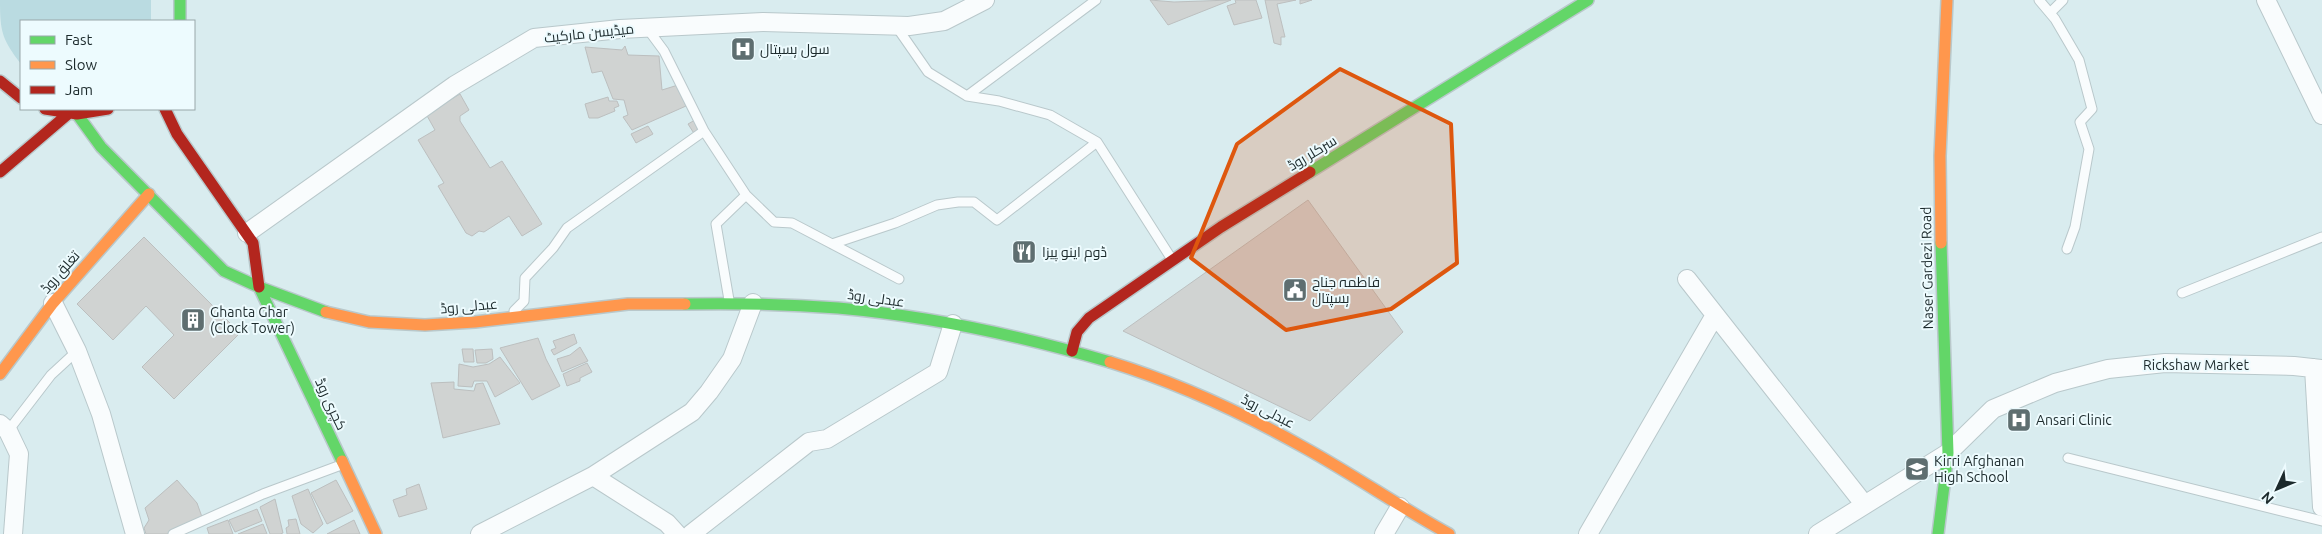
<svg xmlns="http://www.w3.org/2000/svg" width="2322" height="534" font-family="Ubuntu,Cairo,sans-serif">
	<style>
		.green { fill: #badbe1 }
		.building { fill: #d0d3d2; stroke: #bcbfbf }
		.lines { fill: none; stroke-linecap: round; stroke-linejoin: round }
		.lane-casing { stroke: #b9c8cb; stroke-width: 11 }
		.street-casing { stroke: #b9c8cb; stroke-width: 20 }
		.fast-casing { stroke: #b9c8cb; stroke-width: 14 }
		.slow-casing { stroke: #b9c8cb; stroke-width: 14 }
		.jam-casing { stroke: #b9c8cb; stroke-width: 14 }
		.lane { stroke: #f9fcfd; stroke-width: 9 }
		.street { stroke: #f9fcfd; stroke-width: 18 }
		.fast { stroke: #63d668; stroke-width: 11 }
		.slow { stroke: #ff974d; stroke-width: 11 }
		.jam { stroke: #b3261e; stroke-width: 11 }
		.marked { fill: #de570e; fill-opacity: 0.2; stroke: #de570e; stroke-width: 4; stroke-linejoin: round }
		.labels { text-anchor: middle; stroke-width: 4; stroke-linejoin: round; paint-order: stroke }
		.street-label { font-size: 14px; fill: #1c2a2c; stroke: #edfbfe }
		.poi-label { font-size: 14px; fill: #1c2a2c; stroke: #edfbfe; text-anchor: start }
	</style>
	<rect width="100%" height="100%" fill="#d9ecef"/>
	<path class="green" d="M0 0H151V21H21V64C2 39 0 32 0 0Z"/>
	<path class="building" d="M1150 0 1174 2 1231 0 1168 25Z
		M1235 0H1256L1262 18 1234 25 1227 6 1236 3Z
		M1265 0H1296L1277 4 1285 37H1281V45L1274 43Z
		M1300 0H1312L1300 4Z
		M625 46 628 55 659 56 662 90 678 85 686 106 632 130 623 117 628 115 624 100 613 99 602 71 592 73 585 47 622 50Z
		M460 94 469 110 460 116V121L490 168 502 161 542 224 522 236 509 216 484 232 479 231 472 236 466 233 438 186 444 183 418 140 435 130 426 114Z
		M608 97 609 101H617L619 106 614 108 615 111 598 118H589L585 104Z
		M695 120 702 130 695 135 688 124Z
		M648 126 653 134 636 143 631 134Z
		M1308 200 1403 332 1310 421 1123 331Z
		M144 237 240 333 174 399 142 367 174 335 146 306 113 340 77 304Z
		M574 334 577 343 554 355 551 350 556 348 553 341Z
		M538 338 546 359 560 386 532 400 500 348Z
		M580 347 588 361 562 372 557 359 570 355Z
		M462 349H473L474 362H464Z
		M492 349 493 359 486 363H477L475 350Z
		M500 357 520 383 495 397 487 381H474L472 387 458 386 459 364 473 367 489 364Z
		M587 363 592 372 580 378V381L567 386 563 374Z
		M454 382V389L474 391 476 384 483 383 500 424 443 438 431 383Z
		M177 480 197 503 202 517 174 529 168 534H146L144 528 149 520 145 508Z
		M336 480 353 511 327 524 311 493Z
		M419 484 427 509 399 517 393 500 407 495 406 489Z
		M308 489 323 524 313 533 301 524 292 496Z
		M275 499 283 533 280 534H270L260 507Z
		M257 509 262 521 235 532 229 520Z
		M296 519 300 534H287L286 528 289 526 288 520Z
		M228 520 233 534H209L207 528Z
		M354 520 360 534H327Z
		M263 524 267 534H238Z"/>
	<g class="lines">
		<defs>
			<path id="lane" d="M2039 0 2055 19 2079 60 2092 109 2080 122 2089 149 2075 227 2067 249
				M2050 13 2063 0
				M896 26 928 72 967 96 999 101 1050 115 1097 142 1171 258
				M647 28 664 51 704 131 746 195 774 222 792 223 899 279
				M967 96 1096 0
				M832 244 895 223 937 205 958 202H974L997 220 1097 142
				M2182 293 2322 237
				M729 300 716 224 746 195
				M514 311 524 301 525 278 553 248 567 228 704 131
				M8 431 51 375 77 351
				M2068 458 2322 521
				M173 534 263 494 341 465"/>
			<path id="street" d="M2266 0 2322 115
				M247 233 455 85 534 38 620 29 763 22 909 26 944 21 985 0
				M1687 279 1864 504
				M53 303 77 351 101 414 135 534
				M2314 368 2322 507
				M0 424 8 431 19 454 13 534
				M593 476 667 523 677 534
				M480 534 593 476 692 412 709 392 732 359 753 303
				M691 534 809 442 827 439 938 372 953 324
				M1384 534 1400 507
				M1588 534 1715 315
				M1818 534 1948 453 1993 409 2055 383 2108 369 2165 363 2294 366 2322 369"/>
			<path id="fast" d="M180 0V21
				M77 114 101 147 224 271 259 287 326 312
				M1310 172 1588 0
				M259 287 342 461
				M685 304C736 303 787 304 838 308 929 316 1022 336 1110 362
				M1938 534 1948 453 1941 243"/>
			<path id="slow" d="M1941 243 1940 156 1947 0
				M326 312 369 322 425 325 475 322 628 304H685
				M1110 362C1178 383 1243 413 1305 448 1354 475 1400 507 1449 534
				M0 374 53 303 149 194
				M342 461 376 534"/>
			<path id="jam" d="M0 81 21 98
				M45 109 77 114 108 109
				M165 109 177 134 253 243 259 287
				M0 172 68 114
				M1072 351 1077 332 1089 318 1221 227 1310 172"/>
		</defs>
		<use href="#lane" class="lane-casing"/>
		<use href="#street" class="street-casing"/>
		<use href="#fast" class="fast-casing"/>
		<use href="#slow" class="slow-casing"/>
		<use href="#jam" class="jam-casing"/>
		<use href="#lane" class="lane"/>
		<use href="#street" class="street"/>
		<use href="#fast" class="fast"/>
		<use href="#slow" class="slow"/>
		<use href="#jam" class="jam"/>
	</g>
	<path class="marked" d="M1340 69 1451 124 1457 263 1391 309 1286 330 1191 258 1237 144Z"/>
	<defs>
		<symbol id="hospital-square" viewBox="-11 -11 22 22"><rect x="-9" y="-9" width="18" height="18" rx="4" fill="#5e6e70" stroke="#edfbfe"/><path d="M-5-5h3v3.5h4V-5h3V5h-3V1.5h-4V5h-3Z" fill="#fff"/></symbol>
		<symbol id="restaurant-square" viewBox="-11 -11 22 22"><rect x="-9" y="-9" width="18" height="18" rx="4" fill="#5e6e70" stroke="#edfbfe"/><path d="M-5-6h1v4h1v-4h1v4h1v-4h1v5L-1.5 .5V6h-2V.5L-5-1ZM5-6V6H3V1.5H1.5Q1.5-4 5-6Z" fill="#fff"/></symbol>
		<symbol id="civic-square" viewBox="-11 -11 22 22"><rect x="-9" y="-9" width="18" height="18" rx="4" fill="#5e6e70" stroke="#edfbfe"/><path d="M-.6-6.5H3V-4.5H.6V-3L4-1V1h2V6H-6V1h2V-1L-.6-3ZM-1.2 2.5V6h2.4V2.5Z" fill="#fff"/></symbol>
		<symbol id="building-square" viewBox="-11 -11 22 22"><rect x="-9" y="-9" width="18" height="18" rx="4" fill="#5e6e70" stroke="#edfbfe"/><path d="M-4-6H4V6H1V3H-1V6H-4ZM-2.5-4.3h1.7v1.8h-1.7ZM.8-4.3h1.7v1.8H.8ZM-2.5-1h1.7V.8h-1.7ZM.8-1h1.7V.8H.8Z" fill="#fff"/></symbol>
		<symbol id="school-square" viewBox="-11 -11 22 22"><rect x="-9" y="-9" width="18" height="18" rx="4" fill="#5e6e70" stroke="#edfbfe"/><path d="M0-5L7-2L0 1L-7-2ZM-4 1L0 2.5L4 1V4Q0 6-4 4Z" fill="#fff"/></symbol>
	</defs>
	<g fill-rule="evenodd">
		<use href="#hospital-square" x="729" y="35" width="28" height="28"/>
		<use href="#restaurant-square" x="1010" y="238" width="28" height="28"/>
		<use href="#civic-square" x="1281" y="276" width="28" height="28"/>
		<use href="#building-square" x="179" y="306" width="28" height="28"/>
		<use href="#hospital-square" x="2005" y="406" width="28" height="28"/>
		<use href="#school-square" x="1903" y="455" width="28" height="28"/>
	</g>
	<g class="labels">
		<g class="street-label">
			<text transform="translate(589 33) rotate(-6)" y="5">میڈیسن مارکیٹ</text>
			<text transform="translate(1312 153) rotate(-31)" y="5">سرکلر روڈ</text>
			<text transform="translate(1927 268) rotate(-91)" y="5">Naser Gardezi Road</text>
			<text transform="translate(60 272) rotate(-49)" y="5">تغلق روڈ</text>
			<text transform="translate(876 298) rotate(8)" y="5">عبدلی روڈ</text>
			<text transform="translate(469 306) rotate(-5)" y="5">عبدلی روڈ</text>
			<text x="2196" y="370">Rickshaw Market</text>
			<text transform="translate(331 404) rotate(65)" y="5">کچری روڈ</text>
			<text transform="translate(1268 411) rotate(27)" y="5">عبدلی روڈ</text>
		</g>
		<g class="poi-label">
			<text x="760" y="54">سول ہسپتال</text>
			<text x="1042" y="257">ڈوم اینو پیزا</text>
			<text x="1312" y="287">فاطمہ جناح<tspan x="1312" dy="16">ہسپتال</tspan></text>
			<text x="210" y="317">Ghanta Ghar<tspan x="210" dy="16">(Clock Tower)</tspan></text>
			<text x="2036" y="425">Ansari Clinic</text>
			<text x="1934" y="466">Kirri Afghanan<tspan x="1934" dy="16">High School</tspan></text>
		</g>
	</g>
	<rect x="20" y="20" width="175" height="90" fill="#edfbfe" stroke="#99a7aa"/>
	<rect x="30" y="36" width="25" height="8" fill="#63d668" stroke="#99a7aa"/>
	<text x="65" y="45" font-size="15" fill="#1c2a2c">Fast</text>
	<rect x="30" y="61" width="25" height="8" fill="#ff974d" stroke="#99a7aa"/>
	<text x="65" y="70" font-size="15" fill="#1c2a2c">Slow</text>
	<rect x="30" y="86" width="25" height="8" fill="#b3261e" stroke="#99a7aa"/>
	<text x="65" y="95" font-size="15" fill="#1c2a2c">Jam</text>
	<g transform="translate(2277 489) rotate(226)" stroke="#edfbfe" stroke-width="4" paint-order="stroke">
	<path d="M0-4L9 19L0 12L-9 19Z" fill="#1c2a2c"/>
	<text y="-8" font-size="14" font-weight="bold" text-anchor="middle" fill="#1c2a2c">N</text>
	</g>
</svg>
